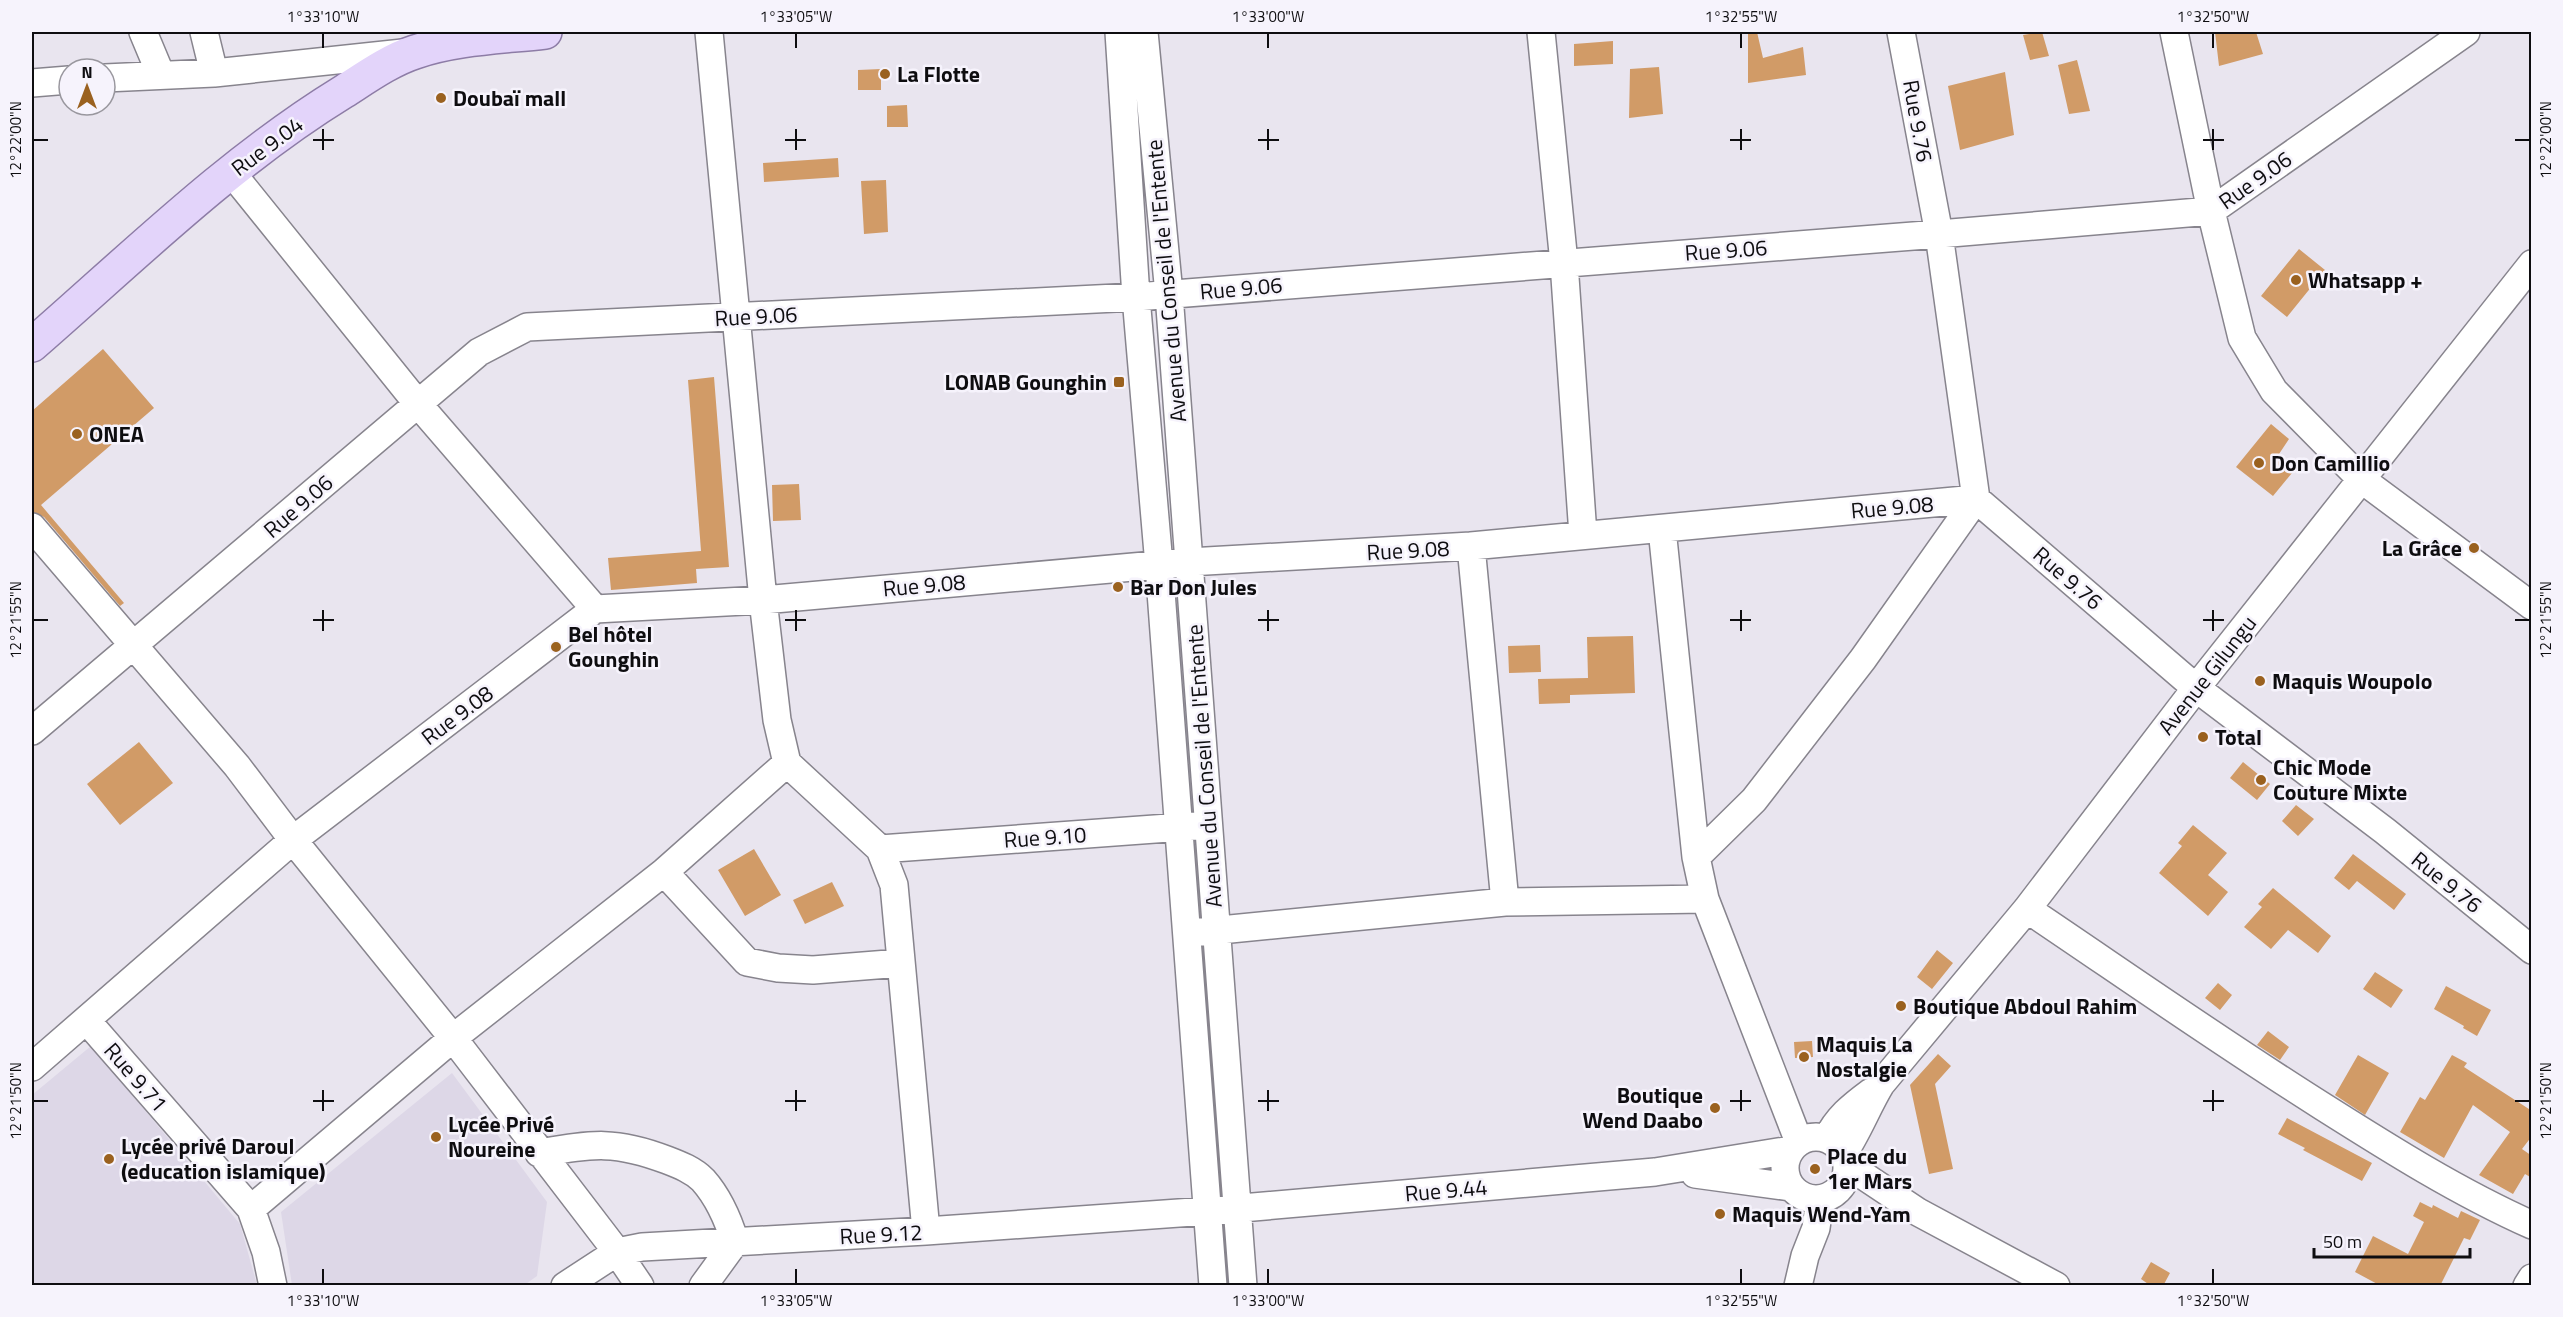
<svg xmlns="http://www.w3.org/2000/svg" width="2563" height="1317" font-family="'Titillium Web',sans-serif">
	<style>
		.built { fill: #ddd7e7 }
		.building { fill: #d19b67 }
		.lines { fill: none; stroke-linecap: round; stroke-linejoin: round }
		.minor-casing { stroke: #87848d; stroke-width: 30 }
		.major-casing { stroke: #8d7ca6; stroke-width: 36 }
		.minor { stroke: #fff; stroke-width: 27 }
		.major { stroke: #e3d4fa; stroke-width: 33 }
		.ticks { fill: none; stroke: #0e0d10; stroke-width: 2 }
		.poi-dot { fill: #9a611f; stroke: #f6f3fc; stroke-width: 2 }
		.labels { text-anchor: middle; stroke-width: 5; stroke-linejoin: round; paint-order: stroke }
		.poi-label { font-size: 22px; font-weight: bold; fill: #0e0d10; stroke: #f6f3fc; text-anchor: start }
		.street-label { font-size: 22px; fill: #0e0d10; stroke: #f6f3fc }
		.neatline { fill: none; stroke: #0e0d10; stroke-width: 2 }
		.ticks-label { font-size: 15px; text-anchor: middle; fill: #0e0d10 }
	</style>
	<rect width="100%" height="100%" fill="#e9e5ef"/>
	<path class="built" d="M91 1046 240 1224 257 1285 32 1286V1095Z
		M452 1073 547 1202 537 1276 523 1286 292 1285 281 1212Z"/>
	<path class="building" d="M1748 32H1757L1763 58 1803 47 1806 75 1748 83Z
		M2042 32 2049 56 2030 60 2023 35Z
		M2215 32H2256L2263 54 2219 66Z
		M1613 41V64L1574 66V44Z
		M2077 60 2090 111 2069 114 2058 65Z
		M1659 67 1663 114 1629 118 1630 69Z
		M881 69V90H858V70Z
		M2005 72 2014 135 1960 150 1948 86Z
		M907 105 908 127H887V106Z
		M838 158 839 177 764 182 763 163Z
		M886 180 888 232 864 234 861 181Z
		M2299 249 2325 270 2287 317 2261 296Z
		M103 349 154 408 41 505 124 603 120 606 44 517 32 512V411Z
		M714 377 729 567 696 569 697 583 611 590 608 558 701 551 688 380Z
		M2271 424 2289 439 2279 454 2296 468 2273 496 2236 467Z
		M799 484 801 520 773 521 772 485Z
		M1633 636 1635 693 1570 695V703L1539 704 1538 679 1588 678 1587 637Z
		M1540 645 1541 672 1509 673 1508 646Z
		M139 742 173 783 120 825 87 784Z
		M2243 762 2270 784 2257 800 2230 778Z
		M2296 805 2314 819 2298 836 2282 821Z
		M2193 825 2227 853 2208 875 2228 892 2208 916 2159 873 2182 846 2178 843Z
		M754 849 781 895 745 916 718 870Z
		M2353 854 2406 894 2394 910 2357 881 2349 890 2334 878Z
		M832 882 844 906 805 924 793 900Z
		M2273 888 2331 936 2318 953 2288 930 2271 949 2244 927 2262 907 2258 904Z
		M1937 950 1953 963 1932 989 1917 977Z
		M2375 972 2403 990 2391 1008 2363 989Z
		M2218 983 2232 995 2220 1010 2205 998Z
		M2446 986 2491 1010 2477 1036 2463 1028 2464 1026 2434 1009Z
		M2268 1031 2289 1047 2280 1060 2257 1045Z
		M1812 1041 1813 1057 1795 1058 1794 1042Z
		M1938 1054 1951 1066 1935 1084 1953 1169 1929 1174 1910 1085Z
		M2358 1055 2389 1073 2365 1115 2335 1095Z
		M2452 1055 2467 1063 2464 1067 2532 1111V1136L2522 1149 2532 1156V1178L2525 1174 2513 1194 2479 1175 2510 1132 2473 1105 2444 1158 2400 1132 2420 1097 2425 1100Z
		M2287 1118 2372 1163 2362 1181 2303 1150 2305 1148 2278 1134Z
		M2420 1202 2432 1208 2433 1205 2458 1218 2461 1211 2480 1220 2470 1240 2464 1238 2440 1286H2381L2355 1272 2373 1236 2408 1254 2424 1222 2413 1216Z
		M2151 1262 2170 1273 2163 1286H2151L2141 1279Z"/>
	<g class="lines">
		<defs>
			<path id="minor" d="M143 32 161 75
				M204 32 214 73
				M709 32 763 600 777 720 787 763 880 849 894 885 926 1231
				M1119 32 1136 297 1159 565 1213 1286
				M1144 32 1169 294 1243 1286
				M1541 32 1564 263 1583 535
				M1901 32 1939 234 1976 499 2196 688 2385 831 2532 950
				M2174 32 2211 211 2242 338 2274 391 2361 479 2532 606
				M105 78 214 73 403 53
				M32 83 69 80
				M231 172 418 404 595 609
				M32 527 237 766 293 840 453 1038 617 1252 640 1286
				M1662 529 1696 857 1705 899 1799 1142
				M1471 546 1505 902
				M32 731 479 352 527 327 1136 297 1939 234 2211 211 2466 32
				M880 849 1196 826
				M1696 857 1754 800 1863 659 1976 499
				M664 872 747 962 778 968 813 970 901 963
				M2027 909C2125 975 2222 1043 2322 1106 2390 1149 2458 1192 2532 1225
				M1200 932 1505 902 1705 899
				M87 1021 251 1209 266 1252 273 1286
				M32 1067 293 840 595 609 763 600 1189 562 1471 546 1976 499
				M1785 1168a31 31 0 1 1 62 0a31 31 0 1 1-62 0Z
				M1827 1139C1837 1118 1852 1106 1871 1092
				M539 1153C593 1144 615 1140 667 1160 680 1165 693 1170 703 1180 719 1198 728 1219 735 1242L703 1286
				M1843 1154C1858 1132 1867 1107 1881 1084L2027 909 2196 688 2532 264
				M1847 1170 1864 1176 1918 1212 2056 1286
				M1695 1174 1791 1187
				M251 1209 453 1038 664 872 787 763
				M565 1286 617 1252 642 1247 926 1231 1207 1211 1655 1172 1791 1150
				M1798 1286 1805 1256 1816 1228 1820 1199
				M2527 1286 2532 1278"/>
			<path id="major" d="M32 345C132 258 229 162 343 92 365 78 390 60 415 52 456 38 502 37 545 32"/>
		</defs>
		<use href="#minor" class="minor-casing"/>
		<use href="#major" class="major-casing"/>
		<use href="#minor" class="minor"/>
		<use href="#major" class="major"/>
	</g>
	<path class="ticks" d="M323 33V48M796 33V48M1268 33V48M1741 33V48M2213 33V48M323 129V150M796 129V150M1268 129V150M1741 129V150M2213 129V150M33 140H48M313 140H334M785 140H806M1258 140H1279M1730 140H1751M2203 140H2224M2515 140H2530M323 610V631M796 610V631M1268 610V631M1741 610V631M2213 610V631M33 620H48M313 620H334M785 620H806M1258 620H1279M1730 620H1751M2203 620H2224M2515 620H2530M323 1090V1111M796 1090V1111M1268 1090V1111M1741 1090V1111M2213 1090V1111M33 1101H48M313 1101H334M785 1101H806M1258 1101H1279M1730 1101H1751M2203 1101H2224M2515 1101H2530M323 1269V1284M796 1269V1284M1268 1269V1284M1741 1269V1284M2213 1269V1284"/>
	<g class="poi-dot">
		<circle cx="885" cy="74" r="6"/>
		<circle cx="441" cy="98" r="6"/>
		<circle cx="2296" cy="280" r="6"/>
		<rect x="1113" y="376" width="12" height="12" rx="3"/>
		<circle cx="77" cy="434" r="6"/>
		<circle cx="2259" cy="463" r="6"/>
		<circle cx="2474" cy="548" r="6"/>
		<circle cx="1118" cy="587" r="6"/>
		<circle cx="556" cy="647" r="6"/>
		<circle cx="2260" cy="681" r="6"/>
		<circle cx="2203" cy="737" r="6"/>
		<circle cx="2261" cy="780" r="6"/>
		<circle cx="1901" cy="1006" r="6"/>
		<circle cx="1804" cy="1057" r="6"/>
		<circle cx="1715" cy="1108" r="6"/>
		<circle cx="436" cy="1137" r="6"/>
		<circle cx="109" cy="1159" r="6"/>
		<circle cx="1815" cy="1169" r="6"/>
		<circle cx="1720" cy="1214" r="6"/>
	</g>
	<g class="labels">
		<g class="poi-label">
			<text x="897" y="82">La Flotte</text>
			<text x="453" y="106">Doubaï mall</text>
			<text x="2308" y="288">Whatsapp +</text>
			<text x="1107" y="390" text-anchor="end">LONAB Gounghin</text>
			<text x="89" y="442">ONEA</text>
			<text x="2271" y="471">Don Camillio</text>
			<text x="2462" y="556" text-anchor="end">La Grâce</text>
			<text x="1130" y="595">Bar Don Jules</text>
			<text x="568" y="642">Bel hôtel<tspan x="568" dy="25">Gounghin</tspan></text>
			<text x="2272" y="689">Maquis Woupolo</text>
			<text x="2215" y="745">Total</text>
			<text x="2273" y="775">Chic Mode<tspan x="2273" dy="25">Couture Mixte</tspan></text>
			<text x="1913" y="1014">Boutique Abdoul Rahim</text>
			<text x="1816" y="1052">Maquis La<tspan x="1816" dy="25">Nostalgie</tspan></text>
			<text x="1703" y="1103" text-anchor="end">Boutique<tspan x="1703" dy="25">Wend Daabo</tspan></text>
			<text x="448" y="1132">Lycée Privé<tspan x="448" dy="25">Noureine</tspan></text>
			<text x="121" y="1154">Lycée privé Daroul<tspan x="121" dy="25">(education islamique)</tspan></text>
			<text x="1827" y="1164">Place du<tspan x="1827" dy="25">1er Mars</tspan></text>
			<text x="1732" y="1222">Maquis Wend-Yam</text>
		</g>
		<g class="street-label">
			<text transform="translate(1918 121) rotate(80)" y="8">Rue 9.76</text>
			<text transform="translate(267 146) rotate(-37)" y="8">Rue 9.04</text>
			<text transform="translate(2255 180) rotate(-35)" y="8">Rue 9.06</text>
			<text transform="translate(1726 250) rotate(-4)" y="8">Rue 9.06</text>
			<text transform="translate(1166 281) rotate(-95)" y="8">Avenue du Conseil de l'Entente</text>
			<text transform="translate(1241 288) rotate(-5)" y="8">Rue 9.06</text>
			<text transform="translate(756 316) rotate(-3)" y="8">Rue 9.06</text>
			<text transform="translate(298 506) rotate(-41)" y="8">Rue 9.06</text>
			<text transform="translate(1892 507) rotate(-5)" y="8">Rue 9.08</text>
			<text transform="translate(1408 550) rotate(-3)" y="8">Rue 9.08</text>
			<text transform="translate(2068 578) rotate(41)" y="8">Rue 9.76</text>
			<text transform="translate(924 585) rotate(-5)" y="8">Rue 9.08</text>
			<text transform="translate(2207 675) rotate(-52)" y="8">Avenue Gilungu</text>
			<text transform="translate(457 715) rotate(-37)" y="8">Rue 9.08</text>
			<text transform="translate(1204 766) rotate(-94)" y="8">Avenue du Conseil de l'Entente</text>
			<text transform="translate(1045 837) rotate(-4)" y="8">Rue 9.10</text>
			<text transform="translate(2447 882) rotate(39)" y="8">Rue 9.76</text>
			<text transform="translate(136 1077) rotate(49)" y="8">Rue 9.71</text>
			<text transform="translate(1446 1190) rotate(-5)" y="8">Rue 9.44</text>
			<text transform="translate(881 1234) rotate(-3)" y="8">Rue 9.12</text>
		</g>
	</g>
	<rect width="2563" height="1317" fill="none" stroke="#f6f3fc" stroke-width="66"/>
	<g transform="translate(87 87)"><circle r="28" fill="#f6f3fc" stroke="#99979e" stroke-width="1.5"/>
	<path d="M0-4.5L10 22L0 15L-10 22Z" fill="#9a611f"/>
	<text y="-9" font-size="16" font-weight="bold" text-anchor="middle" fill="#0e0d10">N</text>
	</g>
	<path d="M2314 1248v9h156v-9" fill="none" stroke="#0e0d10" stroke-width="3"/>
	<text x="2323" y="1248" font-size="18" fill="#0e0d10" stroke="#f6f3fc" stroke-width="4.5" paint-order="stroke">50 m</text>
	<rect x="33" y="33" width="2497" height="1251" class="neatline"/>
	<g class="ticks-label">
		<text x="323" y="22">1°33'10"W</text>
		<text x="796" y="22">1°33'05"W</text>
		<text x="1268" y="22">1°33'00"W</text>
		<text x="1741" y="22">1°32'55"W</text>
		<text x="2213" y="22">1°32'50"W</text>
		<text transform="translate(16 140) rotate(-90)" y="5">12°22'00"N</text>
		<text transform="translate(2546 140) rotate(-90)" y="5">12°22'00"N</text>
		<text transform="translate(16 620) rotate(-90)" y="5">12°21'55"N</text>
		<text transform="translate(2546 620) rotate(-90)" y="5">12°21'55"N</text>
		<text transform="translate(16 1101) rotate(-90)" y="5">12°21'50"N</text>
		<text transform="translate(2546 1101) rotate(-90)" y="5">12°21'50"N</text>
		<text x="323" y="1306">1°33'10"W</text>
		<text x="796" y="1306">1°33'05"W</text>
		<text x="1268" y="1306">1°33'00"W</text>
		<text x="1741" y="1306">1°32'55"W</text>
		<text x="2213" y="1306">1°32'50"W</text>
	</g>
</svg>
